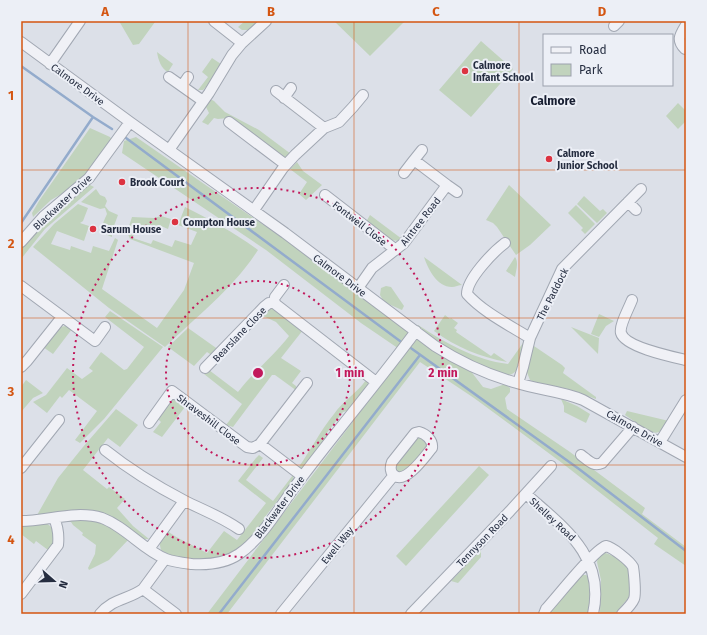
<svg xmlns="http://www.w3.org/2000/svg" width="707" height="635" font-family="'Fira Sans',sans-serif">
	<style>
		.green { fill: #c1d3bd }
		.lines { fill: none; stroke-linecap: round; stroke-linejoin: round }
		.stream { stroke: #93abcc; stroke-width: 2.5 }
		.minor-casing { stroke: #a1a7b2; stroke-width: 12 }
		.minor { stroke: #f0f1f6; stroke-width: 10 }
		.grid { fill: none; stroke: #d45511; stroke-width: 1; stroke-opacity: 0.55 }
		.ring { fill: none; stroke: #c2185b; stroke-width: 2; stroke-dasharray: 2 4 }
		.poi-dot { fill: #dc3341; stroke: #eceff6; stroke-width: 1.5 }
		.labels { text-anchor: middle; stroke-width: 4; stroke-linejoin: round; paint-order: stroke }
		.poi-label { font-size: 10px; font-weight: bold; fill: #252d40; stroke: #eceff6; text-anchor: start }
		.street-label { font-size: 10px; fill: #252d40; stroke: #eceff6 }
		.quarter-label { font-size: 12px; font-weight: bold; fill: #171e31; stroke: #eceff6 }
		.centre { fill: #c2185b; stroke: #eceff6; stroke-width: 2 }
		.ring-label { font-size: 12px; text-anchor: middle; font-weight: bold; fill: #c2185b; stroke: #eceff6; stroke-width: 4; stroke-linejoin: round; paint-order: stroke }
		.neatline { fill: none; stroke: #d45511; stroke-width: 1.5 }
		.grid-label { font-size: 13px; text-anchor: middle; font-weight: bold; fill: #d45511 }
	</style>
	<rect width="100%" height="100%" fill="#dce0e8"/>
	<path class="green" d="M119 21H154L155 22 139 44 133 45Z
		M245 21H257L249 30H242L238 27Z
		M334 21H405L370 56Z
		M481 41 513 69 471 117 439 90Z
		M157 52 173 64 168 72C161 69 158 59 157 52Z
		M212 58 221 64 206 87 203 90H198L208 77 202 72Z
		M210 99 214 101 225 112 259 130 291 154 287 157H282L228 118 218 119 214 118 208 125 202 122 209 113 206 107Z
		M678 103 686 111V121L678 129 666 116Z
		M90 128 110 137 112 140 83 179 65 192 51 200 33 217 32 213 39 201Z
		M136 137 284 239 410 333 470 370 483 387 491 389 505 384 510 388V392L505 398 507 409 570 452 645 508 642 514 686 547V566L654 544 658 538 562 463 474 398 420 362 227 614H207L405 353 361 323 266 250 122 153 124 141Z
		M297 162 303 171 322 185 306 200 299 194 307 182 290 169Z
		M90 185 94 187 45 229 21 259V247L36 227 86 186Z
		M509 185 551 225 530 245 516 255 497 227 493 223 486 220Z
		M96 189 100 195 105 197 107 201 105 206 109 211 118 215 112 231V237C98 232 102 225 107 214L105 208 100 209 81 202Z
		M584 196 600 211 603 209 607 213 597 223 577 204Z
		M78 204 88 208 83 221 80 223 89 226 84 241 57 231 51 244 70 250 71 246 91 253 93 246 109 251 115 238 118 240 102 289 157 328 184 290 194 263 130 239 127 232 132 217 154 218 161 216 171 219 168 229 161 226 159 230 155 231 138 225 136 231 135 230 133 238 151 244 153 240 172 247 175 240 191 245 197 232 178 225 185 207C211 220 235 233 258 250 232 290 198 315 165 347L109 308 33 247 54 224Z
		M576 205 595 224 585 234 581 230 583 228 568 213Z
		M370 215 402 239 399 241 391 240 366 222Z
		M424 257 462 285C459 285 455 287 452 287 437 287 428 269 424 257Z
		M515 257C519 262 516 271 515 277L506 271Z
		M386 286 391 287 404 306 402 310 384 302 380 295 381 288Z
		M274 308 303 330 281 358 301 371 292 383 296 386 297 391 275 375H272L233 427 226 425 242 404 204 374 209 370 238 392C253 372 274 356 289 336L276 322 261 315 270 309Z
		M110 311 163 347 104 419 80 443 75 440 97 411 69 390 62 398 60 396 47 413 33 402 46 395 67 368 82 379 93 371 89 368 101 352 124 370 127 369 144 347 105 317Z
		M599 314 614 321 606 326 599 337 591 334Z
		M445 315 450 319 451 318 458 323 454 328 457 330 456 332 491 356 494 353 507 362C480 357 456 347 434 331Z
		M418 325C446 343 475 360 508 364L523 343 524 344C522 353 522 369 512 374 506 377 498 372 492 369 464 359 441 344 417 327Z
		M66 326 72 329 53 354 43 347 59 327Z
		M571 327 599 338 598 354Z
		M188 328 219 350 215 354H210L207 352 194 366 168 347Z
		M531 344 562 365 565 368 563 373 596 397V399L568 389 535 382 530 380 526 370Z
		M26 380 43 393 33 398 21 412V387Z
		M366 380 368 382V387L351 410 343 412 326 434 325 444 303 468H298C311 450 320 431 334 414 343 401 357 393 366 380Z
		M175 399 185 407 162 437 153 432 161 422 158 419 171 400Z
		M561 399 577 406 590 414 586 423 564 412V406Z
		M116 409 138 425 120 447 108 438 83 470 107 489 109 487 125 499 117 508 133 526 149 539H141L115 521 36 517 58 478 83 447Z
		M627 411 669 421C664 428 661 434 651 433L625 415Z
		M421 436 429 446 405 473C398 472 395 472 394 465L414 438Z
		M259 455 263 458 246 480 273 501 293 475 294 481 290 489 285 491 265 517V521L242 548 220 559 199 561 173 557 161 550 159 541 166 530C179 540 193 545 207 553L224 531 237 540 266 503 238 481 256 458Z
		M479 466 489 475 406 566 396 556Z
		M86 519 106 523 129 539 109 560 89 570 88 568 95 554 96 545 82 535 83 533 73 525 71 522H64L66 520Z
		M45 523C53 526 54 531 56 538L51 550H48L36 541 34 544 21 534V524Z
		M481 550V557L459 582 458 583 451 581Z
		M605 553C611 554 625 562 628 569 630 574 630 591 629 597L615 614H601L600 612 601 580 597 562 598 558Z
		M580 575H586C596 582 590 604 590 614H550L551 607Z"/>
	<g class="lines">
		<path class="stream" d="M21 66 93 117 112 129
			M126 138 404 344
			M21 223 93 117
			M408 346 579 469 686 551
			M219 614 420 355"/>
		<defs>
			<path id="minor" d="M214 21 242 43
				M614 26 619 21
				M21 42 130 122 285 233 435 346C460 362 488 375 517 383 539 390 562 391 583 400L686 457
				M685 49C676 40 680 35 686 25
				M50 64 80 21
				M169 77 203 101
				M182 86 188 77
				M276 91 324 128
				M284 98 291 88
				M229 122 286 165
				M169 150 209 93 232 55 242 43 266 21
				M414 160 422 150
				M447 185 457 192
				M325 195 396 250
				M628 202 636 210
				M254 210 283 168 295 155 324 128 339 122 353 107 363 95
				M21 242 44 216 89 178 130 122
				M505 243C493 252 467 279 467 294 483 312 509 325 530 338
				M21 286 95 341 105 327
				M358 288 372 268 404 243 447 185 414 160 404 173
				M632 300C629 308 619 326 621 333 625 347 673 357 686 360
				M274 303 275 297 284 285
				M21 367 27 361 62 317
				M205 368 264 307 269 303H274L376 382
				M518 383 523 367 530 338 562 269 641 189
				M149 423 172 391 247 447 253 448 260 444 302 476
				M419 432C426 434 433 440 432 448 425 456 407 483 395 476 390 473 390 467 392 462L415 433Z
				M660 442 686 400
				M260 444 307 383
				M105 450C130 470 156 486 185 501 203 510 222 517 239 529
				M581 455C588 460 593 467 602 463L633 427
				M21 468 59 420
				M526 494C563 527 606 556 593 614
				M21 521C47 521 76 510 102 518 126 527 143 550 166 559 174 562 184 563 192 564 208 565 226 563 239 554 264 537 283 501 302 477 339 428 379 381 416 331
				M149 549 184 501
				M143 589 165 559
				M21 594 58 545C59 536 58 527 54 518
				M100 614C113 598 128 600 143 589L176 614
				M281 614 394 475
				M411 614 510 511 551 466
				M544 614 546 609C557 597 594 550 606 546 612 547 630 561 633 567 634 573 636 594 634 599 632 604 626 610 622 614"/>
		</defs>
		<use href="#minor" class="minor-casing"/>
		<use href="#minor" class="minor"/>
	</g>
	<path class="grid" d="M188 21V614M354 21V614M519 21V614M21 170H686M21 318H686M21 465H686"/>
	<g class="ring">
		<circle cx="258" cy="373" r="92"/>
		<circle cx="258" cy="373" r="185"/>
	</g>
	<g class="poi-dot">
		<circle cx="465" cy="71" r="4"/>
		<circle cx="549" cy="159" r="4"/>
		<circle cx="122" cy="182" r="4"/>
		<circle cx="175" cy="222" r="4"/>
		<circle cx="93" cy="229" r="4"/>
	</g>
	<g class="labels">
		<g class="poi-label">
			<text x="473" y="69">Calmore<tspan x="473" dy="12">Infant School</tspan></text>
			<text x="557" y="157">Calmore<tspan x="557" dy="12">Junior School</tspan></text>
			<text x="130" y="186">Brook Court</text>
			<text x="183" y="226">Compton House</text>
			<text x="101" y="233">Sarum House</text>
		</g>
		<g class="street-label">
			<text transform="translate(78 84) rotate(36)" y="4">Calmore Drive</text>
			<text transform="translate(62 202) rotate(-43)" y="4">Blackwater Drive</text>
			<text transform="translate(420 221) rotate(-52)" y="4">Aintree Road</text>
			<text transform="translate(360 223) rotate(38)" y="4">Fontwell Close</text>
			<text transform="translate(340 275) rotate(37)" y="4">Calmore Drive</text>
			<text transform="translate(552 294) rotate(-63)" y="4">The Paddock</text>
			<text transform="translate(239 334) rotate(-46)" y="4">Bearslane Close</text>
			<text transform="translate(209 419) rotate(37)" y="4">Shraveshill Close</text>
			<text transform="translate(635 428) rotate(30)" y="4">Calmore Drive</text>
			<text transform="translate(279 507) rotate(-53)" y="4">Blackwater Drive</text>
			<text transform="translate(553 519) rotate(43)" y="4">Shelley Road</text>
			<text transform="translate(482 540) rotate(-46)" y="4">Tennyson Road</text>
			<text transform="translate(337 545) rotate(-51)" y="4">Ewell Way</text>
		</g>
		<g class="quarter-label">
			<text x="553" y="105">Calmore</text>
		</g>
	</g>
	<circle cx="258" cy="373" r="6" class="centre"/>
	<g class="ring-label">
		<text x="350" y="377">1 min</text>
		<text x="443" y="377">2 min</text>
	</g>
	<rect width="707" height="635" fill="none" stroke="#eceff6" stroke-width="44"/>
	<rect x="543" y="34" width="130" height="52" fill="#eceff6" stroke="#9ca1ad"/>
	<rect x="551" y="47" width="20" height="6" fill="#f0f1f6" stroke="#9ca1ad"/>
	<text x="579" y="54" font-size="12" fill="#252d40">Road</text>
	<rect x="551" y="64" width="20" height="12" fill="#c1d3bd" stroke="#9ca1ad"/>
	<text x="579" y="74" font-size="12" fill="#252d40">Park</text>
	<g transform="translate(54 581) rotate(110)" stroke="#eceff6" stroke-width="3" paint-order="stroke">
	<path d="M0-3L7 15L0 10L-7 15Z" fill="#252d40"/>
	<text y="-6" font-size="11" font-weight="bold" text-anchor="middle" fill="#252d40">N</text>
	</g>
	<rect x="22" y="22" width="663" height="591" class="neatline"/>
	<g class="grid-label">
		<text x="105" y="16">A</text>
		<text x="271" y="16">B</text>
		<text x="436" y="16">C</text>
		<text x="602" y="16">D</text>
		<text x="11" y="100">1</text>
		<text x="11" y="248">2</text>
		<text x="11" y="396">3</text>
		<text x="11" y="544">4</text>
	</g>
</svg>
